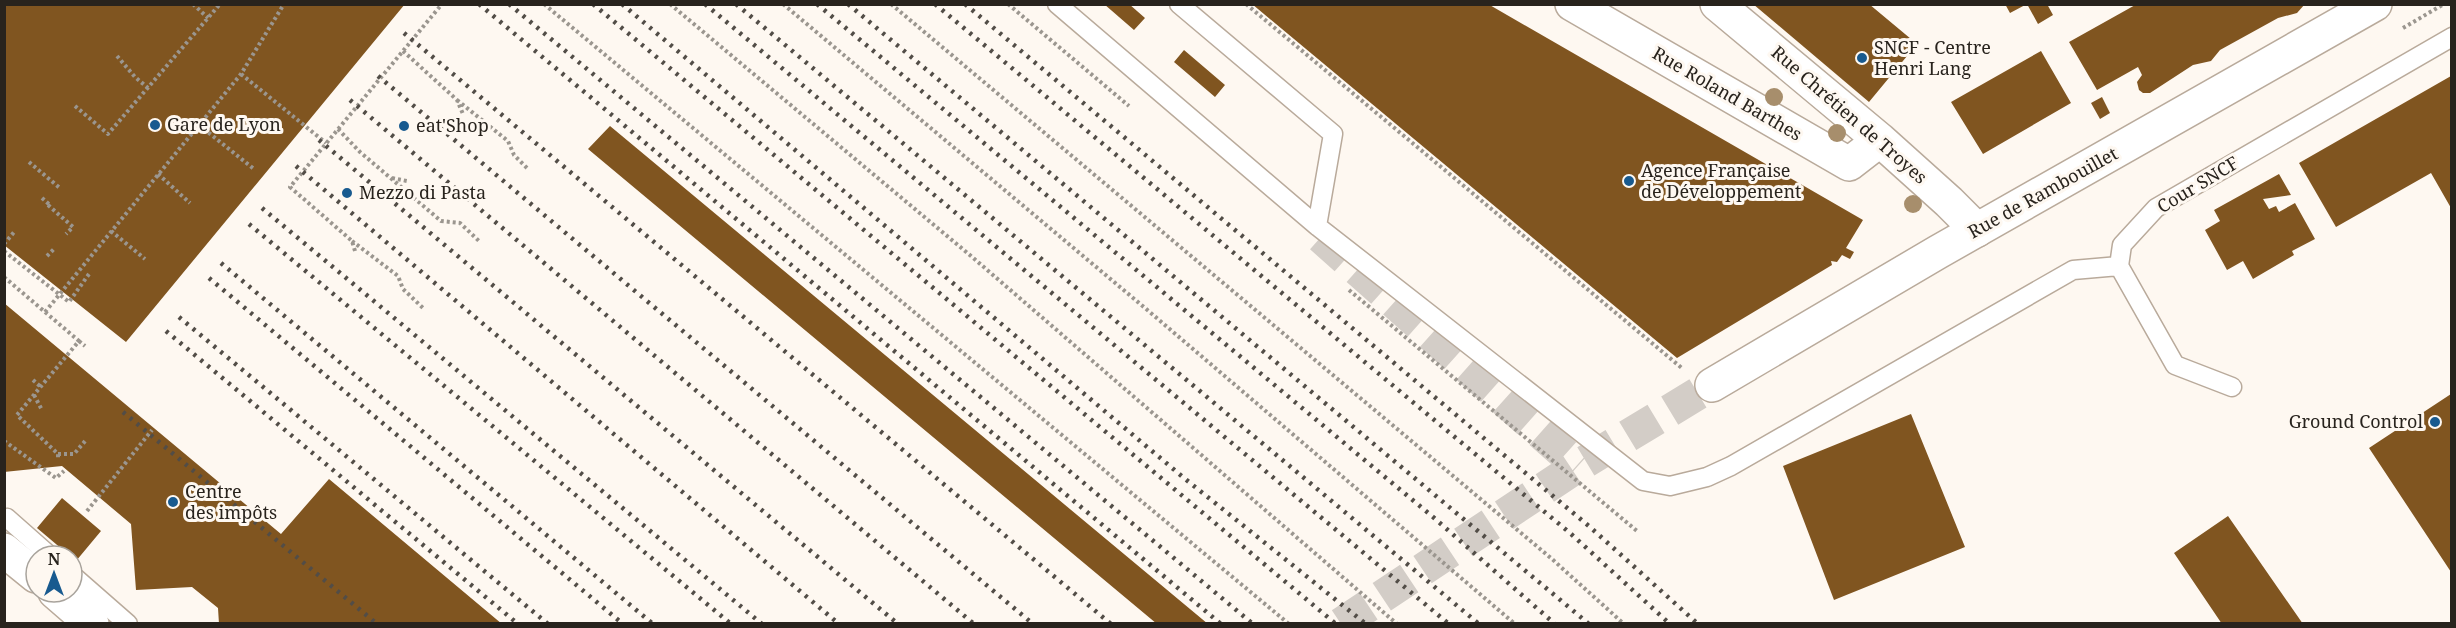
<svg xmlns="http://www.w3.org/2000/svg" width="2456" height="628" font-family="'Noto Serif',serif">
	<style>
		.building { fill: #805520 }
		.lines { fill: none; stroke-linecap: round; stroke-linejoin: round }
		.secondary-tunnel { stroke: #d3cdc7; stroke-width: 33; stroke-dasharray: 33 16; stroke-linecap: butt }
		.lane-casing { stroke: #b9aa9b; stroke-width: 21 }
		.street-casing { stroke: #b9aa9b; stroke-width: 36 }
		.secondary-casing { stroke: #b9aa9b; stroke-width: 36 }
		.path { stroke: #9b968f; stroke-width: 4; stroke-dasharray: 3 3; stroke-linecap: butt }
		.lane { stroke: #fff; stroke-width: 18 }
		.street { stroke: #fff; stroke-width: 33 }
		.secondary { stroke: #fff; stroke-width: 33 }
		.rail { stroke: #524d47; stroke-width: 4.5; stroke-dasharray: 3 6; stroke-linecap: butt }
		.tree { fill: #a78e6c }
		.poi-dot { fill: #185a8f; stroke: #fef8f1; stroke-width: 2 }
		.labels { text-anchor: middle; stroke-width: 6; stroke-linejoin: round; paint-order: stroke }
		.poi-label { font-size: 18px; fill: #28231d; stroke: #fef8f1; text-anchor: start }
		.street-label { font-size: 18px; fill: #28231d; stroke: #fef8f1 }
	</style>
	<rect width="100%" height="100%" fill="#fef8f1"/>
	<path class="building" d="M4 4H405L126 342 4 245Z
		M1104 4H1129L1145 18 1134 30Z
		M1252 4H1488L1863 220 1846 248 1854 252 1850 259 1842 255 1837 262 1831 261 1832 265 1677 358Z
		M1753 4H1869L1917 44 1869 102Z
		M2005 4H2027L2010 13Z
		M2027 4H2047L2053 15 2038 24Z
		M2137 4H2305L2297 13 2278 18 2220 50 2211 61 2193 65 2150 93H2143L2139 90 2137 82 2142 75 2138 67 2097 90 2069 42Z
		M1184 50 1225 85 1215 97 1174 62Z
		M2041 51 2071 103 1983 154 1951 102Z
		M2451 76V208L2431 173 2336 227 2299 163Z
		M2102 97 2110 113 2100 119 2091 103Z
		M610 126 1208 624H1157L588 149Z
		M2279 174 2291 195 2263 199 2269 209 2276 206 2279 212 2295 203 2315 239 2292 251 2294 255 2253 279 2243 261 2227 270 2205 230 2220 221 2214 210Z
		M4 303 281 534 329 479 502 624H219L218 608 192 587 136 590 131 524 62 466 4 472Z
		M2451 394V572L2369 448Z
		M1911 414 1965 547 1834 600 1783 466Z
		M62 498 101 531 76 561 37 528Z
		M2228 516 2303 624H2222L2174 553Z"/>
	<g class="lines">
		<path class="secondary-tunnel" d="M1321 237 1578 466
			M1341 624 1578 466 1712 385"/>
		<defs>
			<path id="lane" d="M1057 4 1317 226 1643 481 1670 486 1707 477 1731 466 2073 270 2119 266
				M1179 4 1333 134 1317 226
				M2232 387 2175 365 2119 266 2122 245 2156 208 2452 37
				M4 520 7 518 50 556
				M72 575 128 624"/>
			<path id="street" d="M1572 4 1849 164 1880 140
				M1717 4 1880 140 1949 202 1977 230
				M4 550 36 576
				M55 592 92 624"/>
			<path id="secondary" d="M1712 385 1938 252 2375 4"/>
		</defs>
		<use href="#lane" class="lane-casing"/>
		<use href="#street" class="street-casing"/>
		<use href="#secondary" class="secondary-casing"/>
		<path class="path" d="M193 4 208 18
			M544 4 1289 624
			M670 4 971 256 1397 624
			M783 4 1145 308 1515 624
			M891 4 1552 559 1624 624
			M1008 4 1129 106
			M1246 4 1683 369
			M2403 28 2444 4
			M403 51 457 100 463 114
			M117 56 135 77 148 88
			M241 74 326 143
			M457 100 508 141 514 155 528 169
			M75 106 108 134 220 4
			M199 125 254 169
			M338 129 360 152 441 221 460 223 479 241
			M29 162 61 189
			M158 174 190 203
			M392 178 407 181
			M42 198 50 205
			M48 205 73 227 66 234
			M111 231 145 259
			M352 241 398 276 403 289 423 308
			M4 244 15 231
			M4 251 69 302 89 274
			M355 251 352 241 290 187 442 4
			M47 256 55 248
			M4 277 79 341 17 415 58 454V460
			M1349 290 1637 531
			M45 312 241 74 284 4
			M79 341 85 346
			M33 380 41 387
			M34 395 42 410
			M4 441 56 478 64 471
			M58 454H74L86 440
			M87 511 152 430"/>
		<use href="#lane" class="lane"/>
		<use href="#street" class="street"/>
		<use href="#secondary" class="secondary"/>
		<path class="rail" d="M479 4 1221 624
			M509 4 1253 624
			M593 4 1336 624
			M622 4 1184 478 1366 624
			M705 4 1449 624
			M736 4 1479 624
			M817 4 1433 517 1555 624
			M848 4 1589 624
			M935 4 1570 533 1670 624
			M965 4 1590 527 1698 624
			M404 33 1111 624
			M378 76 1033 624
			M350 100 974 624
			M319 140 898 624
			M296 166 839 624
			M262 208 762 624
			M249 224 731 624
			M221 263 653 624
			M209 278 623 624
			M179 317 548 624
			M166 331 518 624
			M123 412 377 624"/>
	</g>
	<g class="tree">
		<circle cx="1774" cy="97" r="9"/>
		<circle cx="1837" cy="133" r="9"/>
		<circle cx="1913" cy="204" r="9"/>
	</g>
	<g class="poi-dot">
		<circle cx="1862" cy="58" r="6"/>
		<circle cx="155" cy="125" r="6"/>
		<circle cx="404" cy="126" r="6"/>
		<circle cx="1629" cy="181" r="6"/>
		<circle cx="347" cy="193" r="6"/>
		<circle cx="2435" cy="422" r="6"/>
		<circle cx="173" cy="502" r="6"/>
	</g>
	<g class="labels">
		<g class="poi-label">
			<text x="1874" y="54">SNCF - Centre<tspan x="1874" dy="21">Henri Lang</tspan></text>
			<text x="167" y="131">Gare de Lyon</text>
			<text x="416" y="132">eat'Shop</text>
			<text x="1641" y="177">Agence Française<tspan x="1641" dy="21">de Développement</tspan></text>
			<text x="359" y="199">Mezzo di Pasta</text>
			<text x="2423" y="428" text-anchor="end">Ground Control</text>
			<text x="185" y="498">Centre<tspan x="185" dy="21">des impôts</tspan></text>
		</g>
		<g class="street-label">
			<text transform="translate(1727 94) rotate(30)" y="6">Rue Roland Barthes</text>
			<text transform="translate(1849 115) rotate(41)" y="6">Rue Chrétien de Troyes</text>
			<text transform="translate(2198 185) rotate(-31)" y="6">Cour SNCF</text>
			<text transform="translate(2043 193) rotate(-29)" y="6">Rue de Rambouillet</text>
		</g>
	</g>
	<rect width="2456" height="628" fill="none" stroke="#28231d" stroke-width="12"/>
	<g transform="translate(54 574)"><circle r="28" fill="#fef8f1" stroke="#a8a39c" stroke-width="1.5"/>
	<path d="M0-4.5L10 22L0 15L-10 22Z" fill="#185a8f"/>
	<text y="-9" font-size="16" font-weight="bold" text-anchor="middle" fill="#28231d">N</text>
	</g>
</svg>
